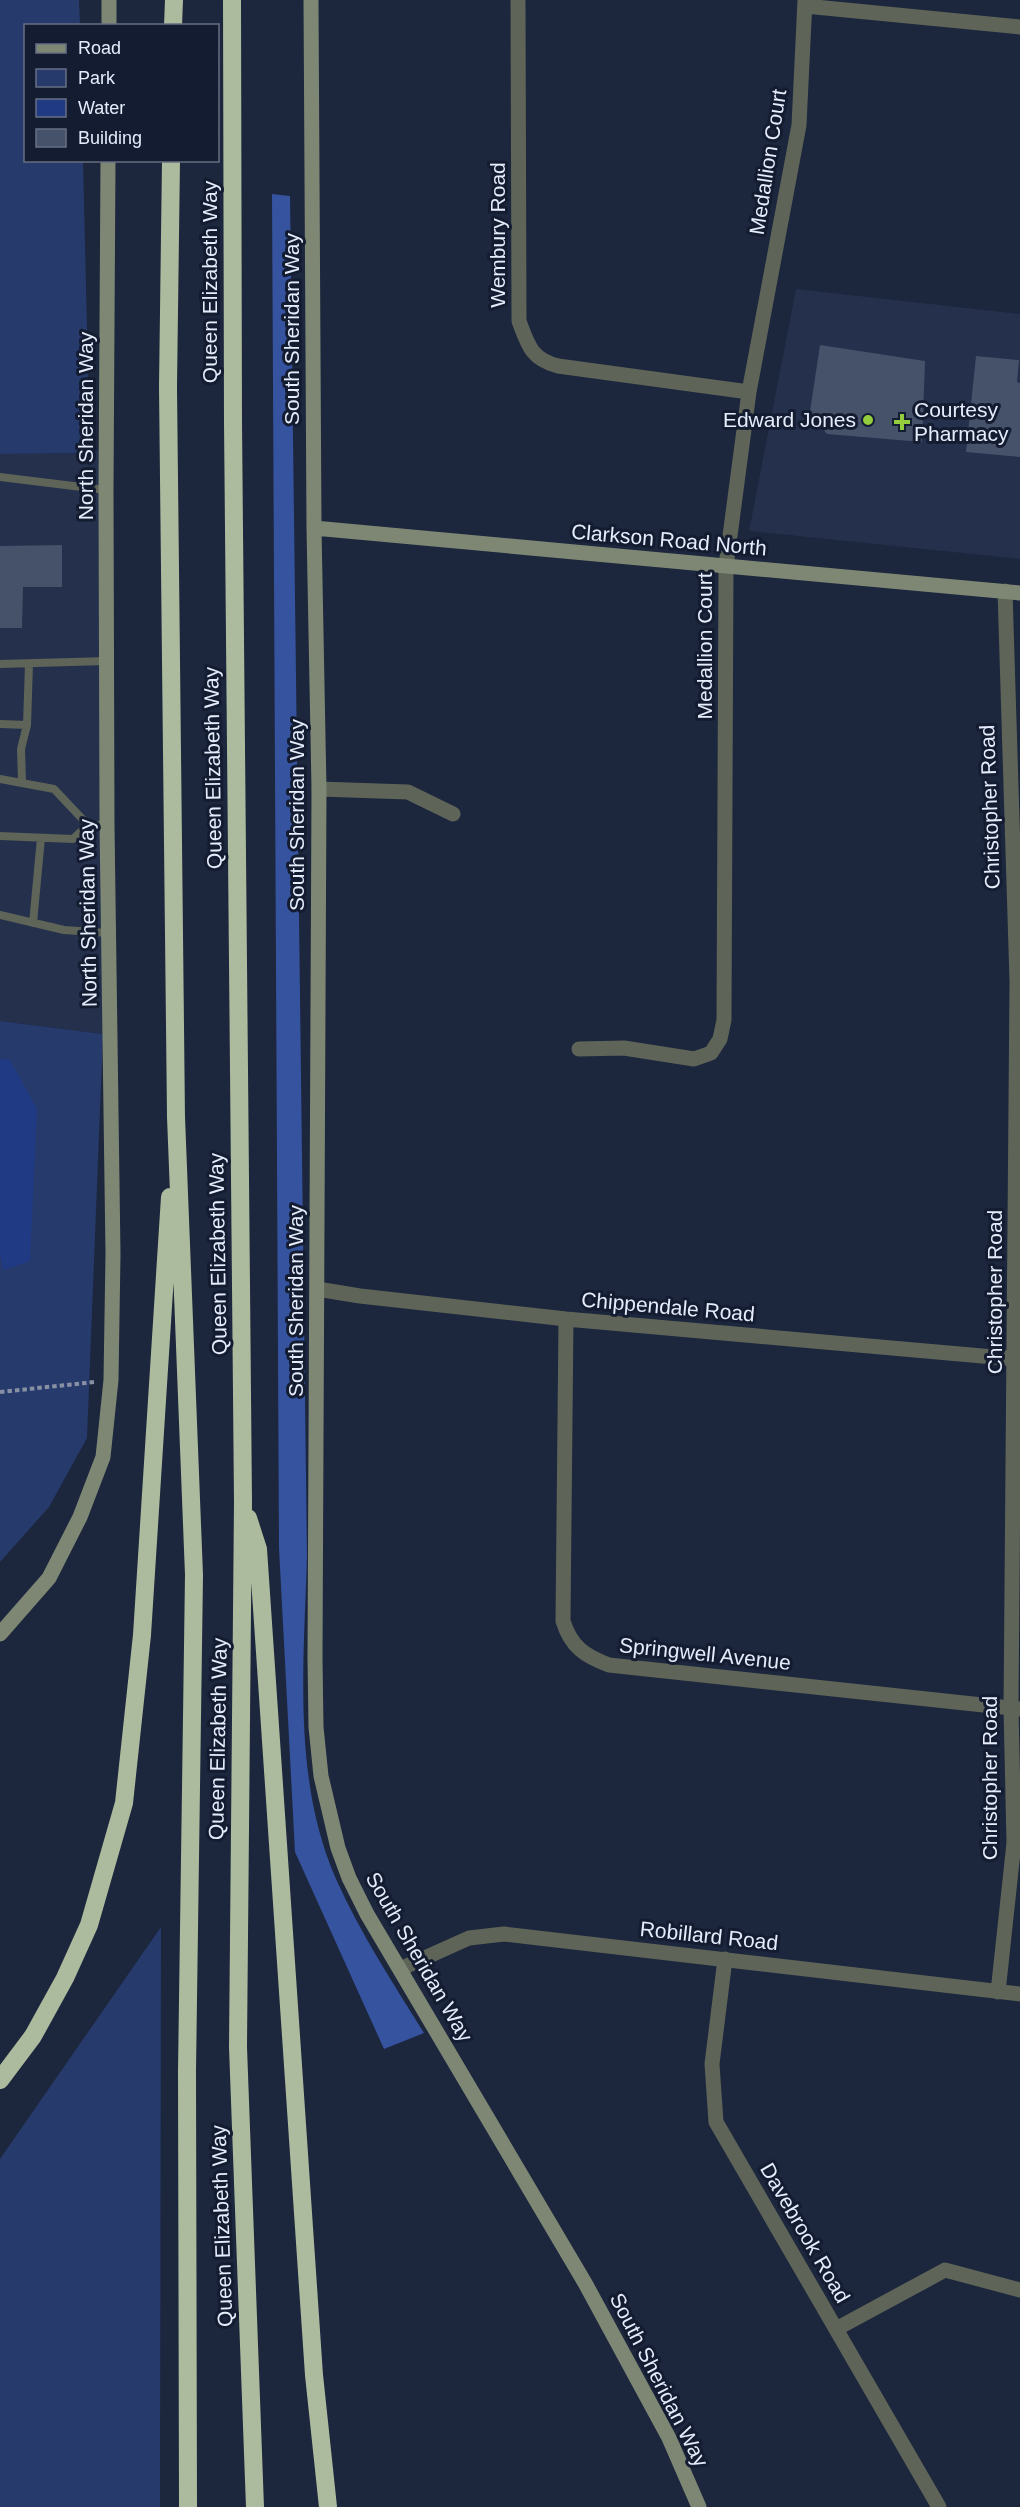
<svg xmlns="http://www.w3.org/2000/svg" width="1020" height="2507" font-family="Helvetica,sans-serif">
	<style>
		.built { fill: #24304c }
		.green { fill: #263a6c }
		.forest { fill: #36539f }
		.water { fill: #213a84 }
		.building { fill: #46516a }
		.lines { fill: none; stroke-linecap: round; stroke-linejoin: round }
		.path { stroke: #8891a3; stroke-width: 4; stroke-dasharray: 4.5 3; stroke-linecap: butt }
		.lane { stroke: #5e6458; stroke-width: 8 }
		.street { stroke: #5e6458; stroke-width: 15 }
		.secondary { stroke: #7e8774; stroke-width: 15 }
		.highway { stroke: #acba9d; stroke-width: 18 }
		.poi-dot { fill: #93cc3d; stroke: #131c31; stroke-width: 2 }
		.labels { text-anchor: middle; stroke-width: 6; stroke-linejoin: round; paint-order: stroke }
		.street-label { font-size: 21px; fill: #e5ecfb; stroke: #131c31 }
		.poi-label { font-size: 21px; fill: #e5ecfb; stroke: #131c31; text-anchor: start }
	</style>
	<rect width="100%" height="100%" fill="#1c263c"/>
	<path class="built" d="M796 289 1020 314V559L749 531Z
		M108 447 103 1034 0 1021V454L90 453Z"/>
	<path class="green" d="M0 0H79L80 25 26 26V160L83 161 90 453 0 454Z
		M0 1021 103 1034 87 1438 49 1507 0 1562Z
		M161 1927 160 2507H0V2159Z"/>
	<path class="forest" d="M272 194 290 196 307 1556C304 1662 292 1779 336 1879 360 1933 393 1983 424 2033L384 2049 295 1852 279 1548Z"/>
	<path class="water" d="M0 1059 10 1060 37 1109 30 1261 3 1270 0 1253Z"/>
	<path class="building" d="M820 345 925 361 922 442 827 434 810 411Z
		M976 356 1019 360 1017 382 1020 383V457L966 452Z
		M62 545V587H23L22 628H0V546Z"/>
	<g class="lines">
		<path class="path" d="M0 1392 95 1382"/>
		<path class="lane" d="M0 477 106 490
			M0 664 107 661
			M0 724 27 725
			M0 779 54 789 88 825
			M22 782 21 749 27 725 29 664
			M0 836 73 839 88 825H107
			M0 915 64 930 109 933
			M33 923 41 838"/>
		<path class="street" d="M518 0 519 321C528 345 531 359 558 366L749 392
			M805 6 1020 27
			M319 789 408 792 453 814
			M579 1049 624 1048 694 1059 711 1053 720 1039 724 1020 726 566 749 392 799 125 805 0
			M317 1289 360 1296 566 1319 1016 1359
			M566 1319 563 1621C571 1647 585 1656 609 1665L1020 1709
			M725 1959 712 2064 716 2122 939 2507
			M400 1969 469 1938 504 1934 1020 1994
			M998 1992 1014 1843 1011 1708 1017 981 1005 591
			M836 2329 945 2270 1020 2290"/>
		<path class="secondary" d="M311 0 314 528 319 789 315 1658 316 1727 321 1776 338 1848 349 1878 367 1914 585 2283 669 2438 699 2507
			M109 26V0
			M314 528 1020 593
			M0 1634 49 1578 80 1517 103 1457 111 1380 113 1254 107 825 106 490 108 160"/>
		<path class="highway" d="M232 0 233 422 243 1502 238 2047 255 2507
			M173 26 174 0
			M171 160 168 387 176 1117 194 1575 187 2071 188 2507
			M248 1518 258 1549 314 2375 328 2507
			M0 2080 33 2036 65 1978 89 1925 124 1803 142 1635 170 1197"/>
	</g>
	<g class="poi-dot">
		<circle cx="868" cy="420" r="6"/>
		<path d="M899 413h6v6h6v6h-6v6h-6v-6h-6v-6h6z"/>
	</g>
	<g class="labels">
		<g class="street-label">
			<text transform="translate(768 162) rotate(-81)" y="7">Medallion Court</text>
			<text transform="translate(498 235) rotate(-90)" y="7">Wembury Road</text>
			<text transform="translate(210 282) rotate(-90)" y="7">Queen Elizabeth Way</text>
			<text transform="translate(292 329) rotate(-90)" y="7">South Sheridan Way</text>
			<text transform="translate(86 426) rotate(-90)" y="7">North Sheridan Way</text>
			<text transform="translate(669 540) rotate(5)" y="7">Clarkson Road North</text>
			<text transform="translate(705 646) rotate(-90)" y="7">Medallion Court</text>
			<text transform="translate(213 768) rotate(-91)" y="7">Queen Elizabeth Way</text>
			<text transform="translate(990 807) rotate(-92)" y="7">Christopher Road</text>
			<text transform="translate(297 815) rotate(-90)" y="7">South Sheridan Way</text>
			<text transform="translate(88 913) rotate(-91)" y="7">North Sheridan Way</text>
			<text transform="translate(218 1254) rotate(-91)" y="7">Queen Elizabeth Way</text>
			<text transform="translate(995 1292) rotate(-90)" y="7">Christopher Road</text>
			<text transform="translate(296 1301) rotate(-90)" y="7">South Sheridan Way</text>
			<text transform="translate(668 1307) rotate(5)" y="7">Chippendale Road</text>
			<text transform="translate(705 1654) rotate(6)" y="7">Springwell Avenue</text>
			<text transform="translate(218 1739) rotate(-89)" y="7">Queen Elizabeth Way</text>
			<text transform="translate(990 1778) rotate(-90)" y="7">Christopher Road</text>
			<text transform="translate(709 1936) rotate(6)" y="7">Robillard Road</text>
			<text transform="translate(419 1957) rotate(60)" y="7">South Sheridan Way</text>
			<text transform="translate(222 2226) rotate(-92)" y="7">Queen Elizabeth Way</text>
			<text transform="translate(805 2233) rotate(60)" y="7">Davebrook Road</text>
			<text transform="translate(659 2380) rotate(63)" y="7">South Sheridan Way</text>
		</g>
		<g class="poi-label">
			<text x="914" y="417">Courtesy<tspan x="914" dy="24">Pharmacy</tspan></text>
			<text x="856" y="427" text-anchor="end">Edward Jones</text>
		</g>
	</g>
	<rect x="24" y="24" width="195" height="138" fill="#131c31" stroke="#676f82" stroke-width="1.5"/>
	<rect x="36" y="44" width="30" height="9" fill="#7e8774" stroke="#676f82" stroke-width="1.5"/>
	<text x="78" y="54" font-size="18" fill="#e5ecfb">Road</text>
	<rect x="36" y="69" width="30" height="18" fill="#263a6c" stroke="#676f82" stroke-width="1.5"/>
	<text x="78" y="84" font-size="18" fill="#e5ecfb">Park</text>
	<rect x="36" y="99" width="30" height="18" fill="#213a84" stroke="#676f82" stroke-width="1.5"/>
	<text x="78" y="114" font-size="18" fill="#e5ecfb">Water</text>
	<rect x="36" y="129" width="30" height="18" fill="#46516a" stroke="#676f82" stroke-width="1.5"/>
	<text x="78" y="144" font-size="18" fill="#e5ecfb">Building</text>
</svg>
